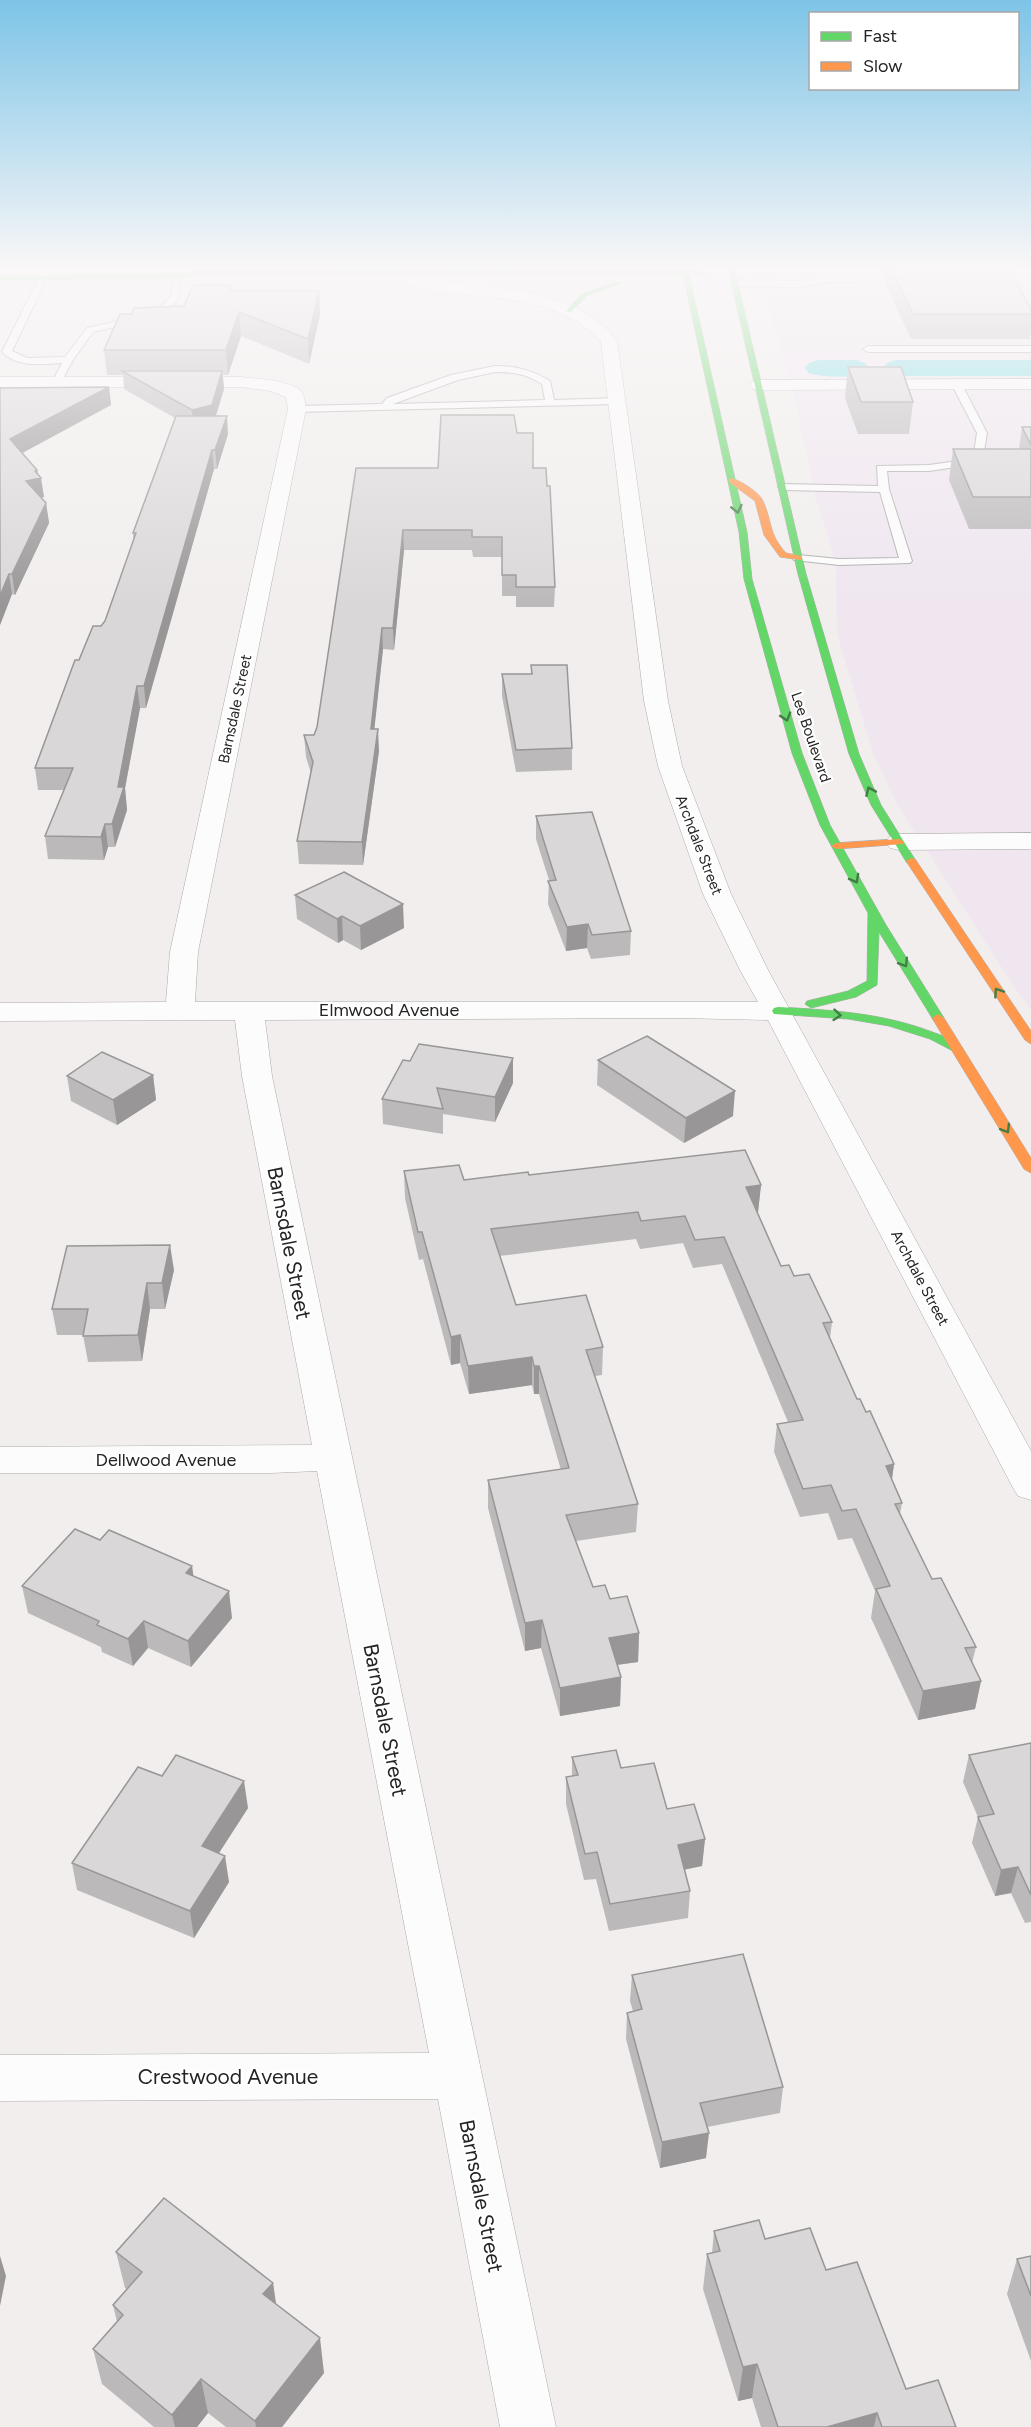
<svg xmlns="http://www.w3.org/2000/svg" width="1031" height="2427" font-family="Figtree,sans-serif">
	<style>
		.commercial { fill: #efe6f0 }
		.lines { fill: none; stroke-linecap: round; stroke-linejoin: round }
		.canal { fill: #7edce5; fill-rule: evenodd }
		.lane-casing { stroke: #adabab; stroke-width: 2 }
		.street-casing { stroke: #adabab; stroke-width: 1 }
		.fast-casing { stroke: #adabab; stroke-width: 1 }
		.slow-casing { stroke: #adabab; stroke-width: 1 }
		.lane { fill: #fdfcfc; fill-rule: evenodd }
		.street { fill: #fdfcfc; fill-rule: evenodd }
		.fast { fill: #63d668; fill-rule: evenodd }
		.slow { fill: #ff974d; fill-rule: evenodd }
		.wall { fill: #bbb9b9 }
		.shaded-wall { fill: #989696 }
		.building { fill: #d9d7d7; stroke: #989696; stroke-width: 1.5 }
		.oneway { stroke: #447d46 }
		.labels { text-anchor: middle; stroke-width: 4.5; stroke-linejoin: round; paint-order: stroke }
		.far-street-label { font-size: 15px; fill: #252423; stroke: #fff }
		.street-label { font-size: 18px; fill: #252423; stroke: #fff }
		.near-street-label { font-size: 21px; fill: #252423; stroke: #fff }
	</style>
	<rect width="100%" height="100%" fill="#f1eeed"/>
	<path class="commercial" d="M756 267H1031V1009L1015 988 897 804 873 753 837 634 836 564 816 499 793 391Z"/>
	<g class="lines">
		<path class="canal" d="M818 360H856L865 363 869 368 865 373C848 378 826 378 809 373L805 368 809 363Z
			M896 360H1031V376H896L887 373 883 368 887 363Z"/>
		<defs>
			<path id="lane" d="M911 267H919L925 278 924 280 829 282 798 287 735 286 731 283 735 280 798 281 829 276 915 275Z
				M174 274 181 276 178 300 159 317 93 332 73 360 60 384 52 382 62 363C42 364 17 368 2 352L40 276 47 278 12 351 27 358 65 357 87 328 153 313 171 297Z
				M1031 346V352H868L863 349 868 346Z
				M495 366C516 366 532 370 550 381L554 400 618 398 623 401 618 404 297 412 292 409 297 406 382 404 387 398 451 375ZM495 372C514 372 526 374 542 384L545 400 393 404 458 380Z
				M957 382 962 385 987 433 982 463 929 471H887L889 489 912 561 910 563 839 565 794 560 792 558 798 555 839 559 899 558 880 492 783 490 778 487 783 484 878 486 877 466 929 465 973 459 977 433 952 385Z"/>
			<path id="street" d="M41 267H57L49 281H37L35 278Z
				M416 278C476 285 580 287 617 341L668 701 682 766 731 894 768 970 1031 1451V1500L1018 1496 1012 1486 768 1020 680 1018 265 1020 272 1076 556 2427H500L438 2099 0 2101V2055L429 2053 317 1471 271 1473H0V1447L312 1445 242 1076 235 1020 0 1021V1003L166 1002 170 952 288 409 286 397 271 391 241 387H0V377H241C257 379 289 380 301 391 305 395 305 404 306 409L198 952 195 1002H758L740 970 703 894 658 766 644 701 601 342C553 288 473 302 410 286L408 283 410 280Z
				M1031 379V389L759 390 753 389 750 385 753 381 759 380Z
				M1031 833V849L899 850 890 848 886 842 890 836 899 834Z"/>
			<path id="fast" d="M681 267H687L688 271 710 273 689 275 747 532 752 579 802 753 830 825 886 925 944 1018 942 1021H934L879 932 877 985 856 997 811 1008 805 1004 807 1001 848 991 867 981 868 913 820 825 792 753 744 579 739 532 683 275 203 274 177 278 0 280V276L177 274 203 270 682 271Z
				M728 267H734L806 574 859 754 881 805 916 861 915 863H907L871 805 849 754 798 574Z
				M616 282 621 283 586 296 571 312 566 311 582 294Z
				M778 1007C832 1010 884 1013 935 1033 944 1036 956 1041 963 1048L961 1051H953L930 1039 889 1026 848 1019 774 1014 772 1011 774 1008Z"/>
			<path id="slow" d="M729 478C738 478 760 493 763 501 773 523 768 533 786 553L801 556V560L780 557 764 535 755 501 729 482Z
				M899 839 904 842 903 844 836 849 831 846 836 843Z
				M911 858 915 859 1031 1031V1044L1025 1040 906 861Z
				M938 1014 944 1018 1031 1158V1173L1024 1169 932 1018Z"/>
		</defs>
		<use href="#lane" class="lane-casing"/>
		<use href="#street" class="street-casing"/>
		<use href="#fast" class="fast-casing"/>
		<use href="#slow" class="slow-casing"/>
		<use href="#lane" class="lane"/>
		<use href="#street" class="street"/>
		<use href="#fast" class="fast"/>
		<use href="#slow" class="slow"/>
	</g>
	<path class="wall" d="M875 267H1008L1031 309V330L1030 339H911L885 283 886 273H880L879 269H876Z
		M232 291H319L320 315 309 364 241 336 228 375H223L224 389 216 416 228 434 217 469H214L146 708H140L125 788 127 810 115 847H108L104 860 48 859 45 836 64 790H38L35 768 79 660 105 621 133 540V533L175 418 124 389 123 375H107L104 350 132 314 184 306Z
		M848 367 913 402 909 434H858L845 398Z
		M109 387 111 405 22 453 37 470 44 497 41 498 46 503 49 523 15 595 12 594 0 625V388Z
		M1022 427H1031V529H969L949 480 953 449H1019Z
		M517 433 533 468 555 587 554 607H516V596H502V557H473L472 550H404L394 650 383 649 374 729 379 751 363 865 299 864 297 841 311 773 306 757 304 735H314L317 727 356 468H438Z
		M531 665 572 748V770L516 772 502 696V674H531Z
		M536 816 631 931 630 955 591 959 587 948 566 951 548 904 549 880 536 839Z
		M295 895 404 928 361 950 343 940 338 943 297 919Z
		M403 1060 513 1083 495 1122 443 1114V1134L383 1124 382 1099Z
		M598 1060 733 1116 684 1143 597 1085Z
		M153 1075 156 1100 117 1125 71 1101 67 1076Z
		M404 1171 464 1180 529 1175 761 1185 758 1212H757L781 1266 794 1276 832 1322 830 1338 857 1399 866 1412 894 1464 892 1480 902 1503 900 1514 932 1579 976 1647 972 1663 981 1681 975 1709 918 1720 871 1618 875 1591 852 1538 838 1540 828 1513 800 1517 774 1452 777 1424 788 1422 722 1264 693 1268 683 1243 640 1249 636 1239 499 1256 516 1305 603 1347 602 1375 595 1376 638 1504 636 1532 576 1541 593 1587 610 1599 639 1633 638 1662 617 1665 621 1677 620 1706 560 1716 541 1648 525 1651 488 1508V1480L561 1470 539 1394H534L532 1385 469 1394 460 1363 451 1365 423 1259 419 1260 405 1198Z
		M174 1270 165 1309H150L142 1361 88 1362 83 1335H57L52 1309Z
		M100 1540 192 1566 193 1576 232 1618 191 1667 148 1648 133 1666 102 1652 101 1647 28 1613 22 1586Z
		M1031 1743V1922L1025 1923 1011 1893 995 1896 972 1843 978 1817 963 1782 969 1755Z
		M572 1757 621 1768 667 1809 705 1839 702 1866 684 1870 690 1891 688 1918 609 1931 596 1879 584 1880 566 1804V1777L572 1776Z
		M162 1776 248 1808 219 1853 229 1882 194 1938 77 1890 72 1863Z
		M632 1975 783 2087 780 2113 707 2127 706 2158 660 2168 626 2039 627 2013 633 2011 630 2001Z
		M714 2231 765 2239 826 2270 906 2389 956 2427H761L752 2398 738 2401 703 2289 707 2254 712 2253Z
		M116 2252 273 2283 276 2304 324 2373 282 2427H226L208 2413 197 2427H154L102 2384 93 2349 117 2322 113 2305 127 2289 125 2288Z
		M1031 2256V2361L1007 2294 1017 2259Z"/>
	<path class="shaded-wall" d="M319 291 320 315 309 364 308 339Z
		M239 312 241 336 228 375 226 350Z
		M222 371 224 389 213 424 193 429 192 410Z
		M109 387 111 405 13 458 10 439Z
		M227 416 228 434 217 469 215 450Z
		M212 450 214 469 146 708 144 686Z
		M37 470 39 478H41L44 497 29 500 26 481 35 471Z
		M46 503 49 523 15 595 12 574Z
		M403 530 404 550 394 650 393 628Z
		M9 574 12 594 0 625V596Z
		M382 628 383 649 372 751 371 729Z
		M137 686 140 708 125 788 127 810 115 847 112 824 118 787Z
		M378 729 379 751 363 865 362 842Z
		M105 824 108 847 104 860 101 837Z
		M403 904 404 928 361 950 360 926Z
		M342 916 343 940 338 943 337 919Z
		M588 924 587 948 566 951 567 927Z
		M513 1058V1083L495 1122V1097Z
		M153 1075 156 1100 117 1125 113 1100Z
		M735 1091 733 1116 684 1143 686 1118Z
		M761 1185 758 1212 744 1214 746 1187Z
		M170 1245 174 1270 165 1309 162 1283Z
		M147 1283 150 1309 142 1361 138 1335Z
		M460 1335V1363L451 1365V1337Z
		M532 1357V1385L469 1394 468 1366Z
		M534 1366H539V1394H534Z
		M894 1464 890 1492 886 1466Z
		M192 1566 196 1593 186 1573Z
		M229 1591 232 1618 191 1667 188 1641Z
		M542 1620 541 1648 525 1651V1623Z
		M144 1621 148 1648 133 1666 128 1639Z
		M639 1633 638 1662 608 1666 609 1638Z
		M621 1677 620 1706 560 1716V1688Z
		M981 1681 975 1709 918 1720 923 1691Z
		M244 1781 248 1808 206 1873 202 1846Z
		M705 1839 702 1866 676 1871 678 1845Z
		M225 1856 229 1882 194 1938 190 1911Z
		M1018 1867 1011 1893 995 1896 1001 1870Z
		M709 2133 706 2158 660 2168 662 2142Z
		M0 2256 6 2276 0 2306Z
		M273 2283 278 2318 263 2294Z
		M320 2338 324 2373 282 2427H256L255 2421Z
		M757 2364 752 2398 738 2401 743 2367Z
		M201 2379 208 2413 197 2427H175L172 2415Z
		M877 2413 874 2427H827Z"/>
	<path class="building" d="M891 267H1008L1031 309V314H913Z
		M193 285H232L229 291H319L308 339 239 312 226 350H104L120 314H132L134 308 184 306Z
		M848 367H901L913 402H861Z
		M122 371H222L212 405 192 410Z
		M109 387 10 439 37 470 35 471 41 478 26 481 46 503 12 574H9L0 596V388Z
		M441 415H514L517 433H533V468H546L547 486H550L555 587H516V575H502V537H472V530H403L393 628H382L371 729H378L362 842 297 841 313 762 304 735H314L317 727 356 468H438Z
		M176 416H227L215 450H212L144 686H137L118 787H124L112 824H105L101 837 45 836 73 768H35L75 660H79L93 626H101L105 621 136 533H133Z
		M1022 427H1031V445Z
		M953 449H1031V497H973Z
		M531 665H567L572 748 516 750 502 674H532Z
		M592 812 631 931 592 935 588 924 567 927 548 881 556 880 536 816Z
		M344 872 403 904 360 926 342 916 337 919 295 895Z
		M647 1036 735 1091 686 1118 598 1060Z
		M419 1044 513 1058 495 1097 437 1088 443 1109 382 1099 403 1060 410 1061Z
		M102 1052 153 1075 113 1100 67 1076Z
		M745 1150 761 1185 746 1187 781 1266 789 1265 794 1276 809 1274 832 1322 823 1323 857 1399H860L866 1412 870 1411 894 1464 886 1466 902 1503 895 1504 932 1579 941 1578 976 1647 965 1648 981 1681 923 1691 876 1589 890 1586 856 1509 842 1511 831 1485 803 1489 777 1424 803 1420 724 1237 695 1240 685 1216 641 1221 638 1212 491 1229 516 1305 586 1295 603 1347 586 1350 638 1504 566 1515 593 1587 605 1585 610 1599 627 1596 639 1633 609 1638 621 1677 560 1688 542 1620 525 1623 488 1480 569 1468 539 1366H534L532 1357 468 1366 460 1335 451 1337 422 1232H418L404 1171 459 1165 464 1180 528 1172 529 1175Z
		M170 1245 162 1283H147L138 1335 83 1336 88 1309H52L67 1246Z
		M75 1529 100 1540 109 1530 192 1566 186 1573 229 1591 188 1641 144 1621 128 1639 97 1625 99 1621 22 1586Z
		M1031 1743V1895L1018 1867 1001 1870 978 1817 994 1814 969 1755Z
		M616 1750 621 1768 654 1763 667 1809 694 1804 705 1839 678 1845 690 1891 610 1904 597 1852 585 1854 566 1777 578 1775 572 1757Z
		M176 1755 244 1781 202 1846 225 1856 190 1911 72 1863 138 1767 162 1776Z
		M743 1954 783 2087 700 2103 709 2133 662 2142 627 2013 642 2009 632 1975Z
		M164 2198 273 2283 263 2294 320 2338 255 2421 201 2379 172 2415 93 2349 123 2315 113 2305 142 2272 116 2252Z
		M759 2220 765 2239 810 2228 826 2270 857 2262 906 2389 938 2380 956 2427H882L877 2413 827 2427H778L757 2364 743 2367 707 2254 720 2251 714 2231Z
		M1031 2256V2296L1017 2259Z"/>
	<defs><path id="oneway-chevron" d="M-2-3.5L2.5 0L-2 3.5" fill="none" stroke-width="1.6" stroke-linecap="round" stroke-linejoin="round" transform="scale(1.5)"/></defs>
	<g class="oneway">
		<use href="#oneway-chevron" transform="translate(737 509) rotate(77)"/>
		<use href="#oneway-chevron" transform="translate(786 717) rotate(73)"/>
		<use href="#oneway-chevron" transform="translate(870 791) rotate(-114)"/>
		<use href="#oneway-chevron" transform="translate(855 879) rotate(61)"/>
		<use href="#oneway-chevron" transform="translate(904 963) rotate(58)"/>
		<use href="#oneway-chevron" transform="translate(998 992) rotate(-124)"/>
		<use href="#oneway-chevron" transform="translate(837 1015) rotate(5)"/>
		<use href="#oneway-chevron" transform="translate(1006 1129) rotate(59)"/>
	</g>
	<linearGradient id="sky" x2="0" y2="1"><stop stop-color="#7dc4e7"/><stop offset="0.44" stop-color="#f9f7f7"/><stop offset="1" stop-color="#f9f7f7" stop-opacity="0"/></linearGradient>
	<rect width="1031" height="607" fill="url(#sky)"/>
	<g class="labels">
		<g class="far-street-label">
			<text transform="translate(235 709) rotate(-78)" y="5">Barnsdale Street</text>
			<text transform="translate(811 737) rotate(71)" y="5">Lee Boulevard</text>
			<text transform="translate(699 845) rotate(69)" y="5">Archdale Street</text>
			<text transform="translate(920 1278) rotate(62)" y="5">Archdale Street</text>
		</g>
		<g class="street-label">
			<text x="389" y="1016">Elmwood Avenue</text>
			<text x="166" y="1466">Dellwood Avenue</text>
		</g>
		<g class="near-street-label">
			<text transform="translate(289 1243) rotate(79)" y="7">Barnsdale Street</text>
			<text transform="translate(385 1720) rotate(79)" y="7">Barnsdale Street</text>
			<text x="228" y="2084">Crestwood Avenue</text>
			<text transform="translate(481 2196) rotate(79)" y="7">Barnsdale Street</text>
		</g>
	</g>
	<rect x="809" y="12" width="210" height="78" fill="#ffffff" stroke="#a8a7a7" stroke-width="1.5"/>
	<rect x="821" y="32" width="30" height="9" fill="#63d668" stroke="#a8a7a7" stroke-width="1.5"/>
	<text x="863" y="42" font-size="18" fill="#252423">Fast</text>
	<rect x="821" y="62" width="30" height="9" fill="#ff974d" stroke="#a8a7a7" stroke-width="1.5"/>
	<text x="863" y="72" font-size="18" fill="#252423">Slow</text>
</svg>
